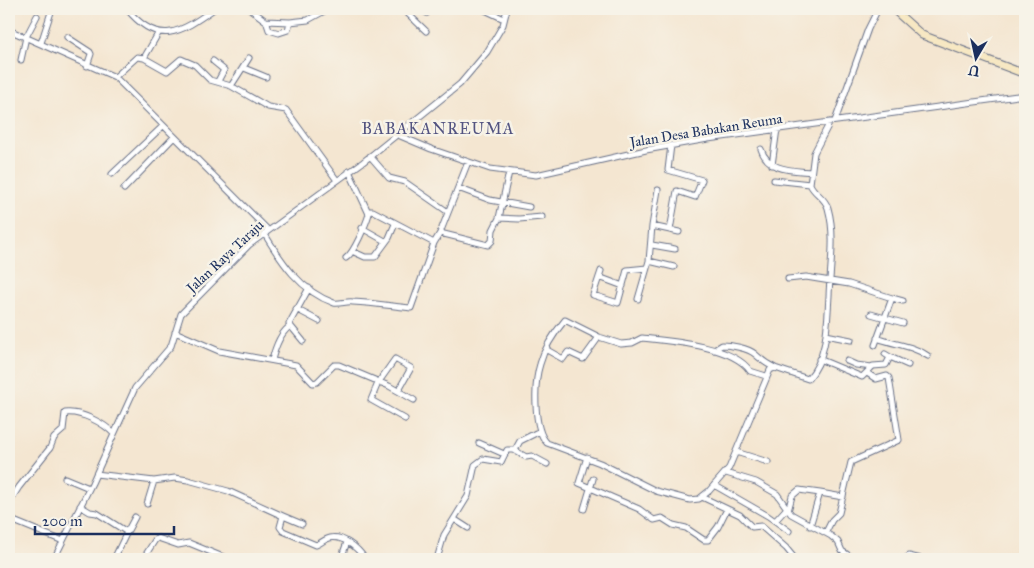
<svg xmlns="http://www.w3.org/2000/svg" width="1034" height="568" font-family="'IM FELL Great Primer',serif">
	<style>
		.lines { fill: none; stroke-linecap: round; stroke-linejoin: round }
		.street-casing { stroke: #676f86; stroke-width: 7 }
		.secondary-casing { stroke: #676f86; stroke-width: 9 }
		.street { stroke: #fff; stroke-width: 5 }
		.secondary { stroke: #f7e8c3; stroke-width: 7 }
		.labels { text-anchor: middle; stroke-width: 5; stroke-linejoin: round; paint-order: stroke }
		.street-label { font-size: 14px; fill: #1b2f5e; stroke: #f7f3e8 }
		.quarter-label { font-size: 16px; letter-spacing: 1px; fill: #535481; stroke: #f7f3e8 }
	</style>
	<rect width="100%" height="100%" fill="#f7f3e8"/>
	<filter id="ink" filterUnits="userSpaceOnUse"><feTurbulence type="fractalNoise" baseFrequency=".02" numOctaves="2"/><feDisplacementMap in="SourceGraphic" scale="10" xChannelSelector="R" yChannelSelector="G"/><feConvolveMatrix kernelMatrix="1 2 1 2 8 2 1 2 1" color-interpolation-filters="sRGB"/></filter>
	<filter id="wash" filterUnits="userSpaceOnUse"><feTurbulence type="fractalNoise" baseFrequency=".0096" numOctaves="4" result="noise"/><feDisplacementMap in="SourceGraphic" scale="20" xChannelSelector="R" yChannelSelector="G"/><feGaussianBlur stdDeviation="1.12" result="paint"/><feColorMatrix in="noise" values="0 0 0 0 0 0 0 0 0 0 0 0 0 0 0 0 0 1.4 0 .05"/><feComposite in="paint" operator="in"/></filter>
	<g filter="url(#wash)">
		<rect width="100%" height="100%" fill="#f4e6d1"/>
	</g>
	<g filter="url(#ink)">
		<g class="lines">
			<defs>
				<path id="street" d="M127 9C158 47 180 33 214 9
					M250 9 266 21 269 30 279 33 288 30 290 22 308 20 328 9
					M403 9 426 31
					M421 9 427 13
					M483 9 504 19
					M266 21 290 22
					M9 30 115 77 267 229
					M67 37 90 52 91 54 87 66
					M41 43 52 9
					M144 58 159 32
					M21 60 26 37 37 16
					M213 61 224 70 218 81
					M244 68 266 77
					M115 77 137 57 144 58 167 71 181 59 195 65 210 80 231 86 268 107 286 110 336 179
					M231 86 249 58
					M835 121 868 29 878 9
					M398 135 431 149 490 169 536 175 646 150 708 139 1025 95
					M761 149C768 171 791 170 811 172
					M370 156 389 178 405 182 448 212
					M772 165 777 129
					M509 172 499 218 519 219 542 217
					M112 174 163 126
					M774 180 810 184
					M458 188 490 200 529 207
					M124 189 174 137
					M368 211H373L434 243
					M652 226 658 190
					M362 228 385 241
					M670 230 679 232
					M264 233C281 261 300 291 334 303 340 304 347 301 353 302 373 303 392 306 411 308L434 243 440 233 468 162
					M440 233 488 245 492 241 493 230 499 218
					M652 245 675 249
					M354 252 365 257H375L389 238 395 224
					M346 258C354 253 366 224 369 214L349 171
					M649 261 674 267
					M601 271 593 295 618 303 627 270 647 268
					M599 277 623 286
					M788 279 806 277 849 284 892 298 875 345
					M892 298 903 301
					M638 299 649 261 652 226 670 230 677 191 695 197 702 180 668 170 671 145
					M296 309 319 321
					M871 314 903 323
					M175 332 219 351 296 365 313 383 317 382 334 365H339L389 386 414 400
					M826 335 851 340
					M599 337 565 320C555 332 544 349 540 364 534 383 533 429 547 443L600 463 656 491 690 500 699 499 709 491 729 468 770 370 775 368 808 379C828 357 827 324 829 296 830 266 836 237 828 208 825 197 814 194 810 184L814 153 830 122
					M877 338C895 345 912 345 928 356
					M303 341 289 324 309 288
					M547 350 563 359 568 352 583 359 599 337 621 344 632 343 642 338C671 341 734 346 750 371L766 376
					M714 350 722 345C730 345 748 348 755 354 763 361 763 362 775 368
					M885 354 890 357
					M819 359 862 377 873 366 886 365 890 357 908 365
					M272 360C275 348 280 334 289 327
					M847 361 856 365 872 367
					M398 391 411 368 395 359 378 383 371 400 405 419
					M479 443 504 454
					M514 450 526 457 532 456 547 464
					M736 452 768 462
					M587 457 579 483 639 509 654 520 662 518 673 525 686 528 704 540H708L718 527 727 509
					M726 473 756 482 777 494 791 514 831 536 838 542 842 551 854 559
					M96 474 154 481 175 478 188 480 228 491 283 516 280 527 283 531 316 545C320 544 322 541 327 539 341 533 358 548 365 559
					M65 478 89 488
					M714 485 768 516 789 531
					M820 493 843 497
					M702 497 740 515 752 527 761 526 786 548 795 559
					M9 503 19 487 50 448 54 438 63 430 65 413C81 411 104 423 114 434
					M147 504 154 481
					M80 506 90 512 97 513 127 532 135 517
					M584 509 593 479
					M788 511 792 496 799 490 820 493 810 526
					M283 516 302 524
					M9 519 63 541
					M454 519 468 528
					M776 520 786 509
					M826 532 832 520 839 513 851 462 899 440 889 378 887 376 876 379 867 373
					M54 559 92 483 135 388 171 346 181 314 249 245 363 162 460 84 487 52 503 25 507 9
					M114 559 127 532
					M143 559 155 540 158 538 178 545 189 543 228 559
					M341 559 347 542
					M437 559 444 535 468 496 475 465 483 459 501 462 507 450H515L520 441 540 431
					M905 559 909 556 921 559"/>
				<path id="secondary" d="M893 9 922 35 1025 74"/>
			</defs>
			<use href="#street" class="street-casing"/>
			<use href="#secondary" class="secondary-casing"/>
			<use href="#street" class="street"/>
			<use href="#secondary" class="secondary"/>
		</g>
	</g>
	<g class="labels">
		<g class="street-label">
			<text transform="translate(706 130) rotate(-9)" y="5">Jalan Desa Babakan Reuma</text>
			<text transform="translate(225 256) rotate(-43)" y="5">Jalan Raya Taraju</text>
		</g>
		<g class="quarter-label">
			<text x="438" y="134">BABAKANREUMA</text>
		</g>
	</g>
	<rect width="1034" height="568" fill="none" stroke="#f7f3e8" stroke-width="30"/>
	<g transform="translate(976 58) rotate(189)" stroke="#f7f3e8" stroke-width="4" paint-order="stroke">
	<path d="M0-4L9 19L0 12L-9 19Z" fill="#1b2f5e"/>
	<text y="-8" font-size="14" font-weight="bold" text-anchor="middle" fill="#1b2f5e">U</text>
	</g>
	<path d="M35 526v8h139v-8" fill="none" stroke="#1b2f5e" stroke-width="2.5"/>
	<text x="42" y="526" font-size="15" fill="#1b2f5e" stroke="#f7f3e8" stroke-width="4" paint-order="stroke">200 m</text>
</svg>
